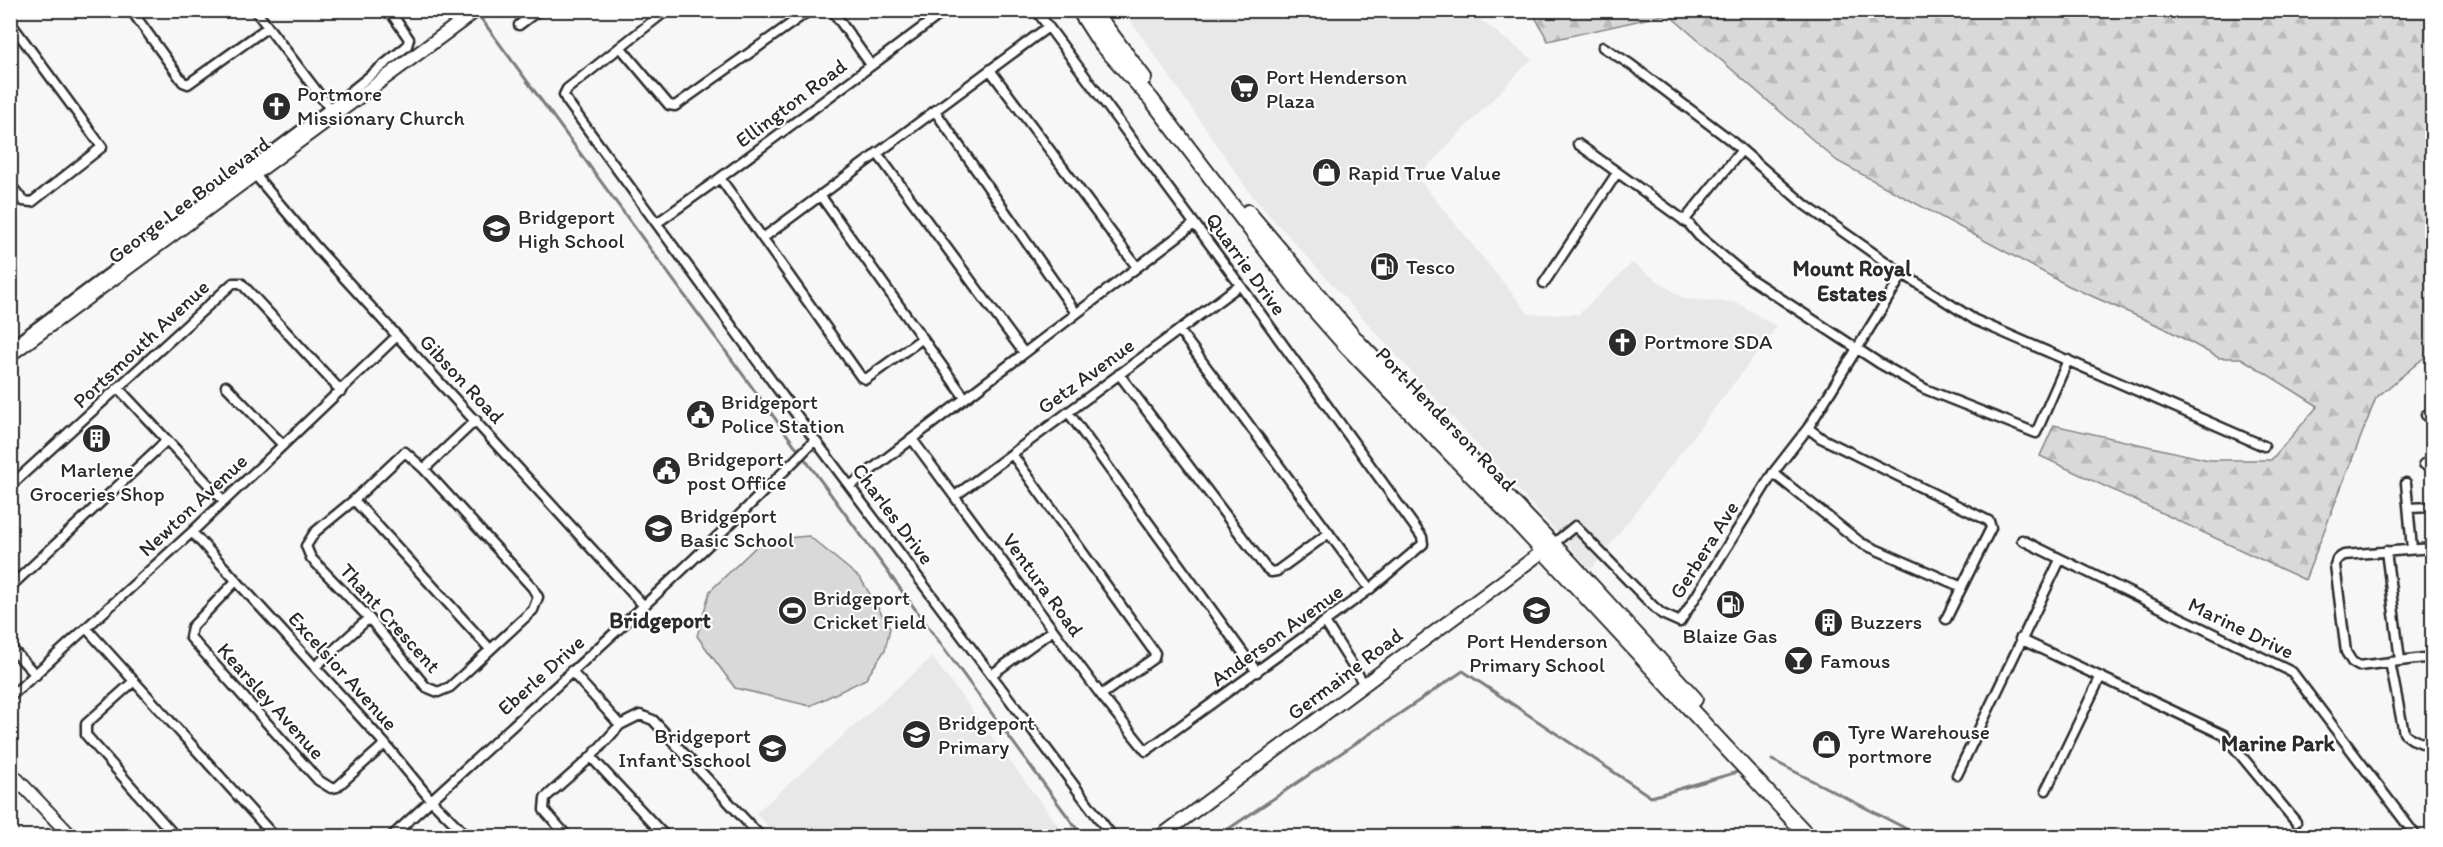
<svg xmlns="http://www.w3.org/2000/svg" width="2443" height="847" font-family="Itim,sans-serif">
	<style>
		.built { fill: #e8e8e8 }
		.forest { fill: url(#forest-firs); stroke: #828282; stroke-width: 1.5 }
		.garden { fill: #d9d9d9; stroke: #828282; stroke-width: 1.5 }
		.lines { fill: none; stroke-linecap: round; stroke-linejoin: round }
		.stream { stroke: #7b7b7b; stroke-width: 3 }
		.street-casing { stroke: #2b2b2b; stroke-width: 13 }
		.secondary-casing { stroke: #2b2b2b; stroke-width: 16 }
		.primary-casing { stroke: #2b2b2b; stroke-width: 18 }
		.street { stroke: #fff; stroke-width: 8 }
		.secondary { stroke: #fff; stroke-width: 12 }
		.primary { stroke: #fff; stroke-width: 14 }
		.labels { text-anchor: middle; stroke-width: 4.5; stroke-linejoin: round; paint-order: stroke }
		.poi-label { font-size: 21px; fill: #2b2b2b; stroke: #fff; text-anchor: start }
		.street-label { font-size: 21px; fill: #2b2b2b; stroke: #fff }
		.neighbourhood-label { font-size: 22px; font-weight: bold; fill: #2b2b2b; stroke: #fff }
	</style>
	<defs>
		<pattern id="forest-firs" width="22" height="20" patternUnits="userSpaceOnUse" patternTransform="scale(1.5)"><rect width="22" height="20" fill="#d9d9d9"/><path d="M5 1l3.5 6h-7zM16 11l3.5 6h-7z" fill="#bababa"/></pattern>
	</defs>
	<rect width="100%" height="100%" fill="#f7f7f7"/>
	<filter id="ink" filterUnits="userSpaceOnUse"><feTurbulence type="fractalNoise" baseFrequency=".0167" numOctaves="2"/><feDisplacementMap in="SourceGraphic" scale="12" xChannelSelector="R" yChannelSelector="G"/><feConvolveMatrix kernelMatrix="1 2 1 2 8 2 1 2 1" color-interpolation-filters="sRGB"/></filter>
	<g filter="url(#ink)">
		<path class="built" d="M1124 11H1469L1532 59 1417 177 1529 314H1579L1632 263 1684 299 1736 302 1777 327 1591 570 1253 197Z
			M932 657 1066 836H777L756 813Z"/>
		<path class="forest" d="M1532 11H2432V351L2376 398 2305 580 2040 456 2054 425 2209 460H2271L2318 406 2241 358H2219L2164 328 2069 286 1837 161 1668 14 1548 41Z"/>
		<path class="garden" d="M809 536 861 579 890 628 885 650 866 679 810 706 735 688 697 636 710 591 763 540Z"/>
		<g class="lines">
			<path class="stream" d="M477 13 1082 836
				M1772 760 1901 826 1917 836
				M1218 836 1463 671 1651 797 1741 771"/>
			<defs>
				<path id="street" d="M131 10 183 82 188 84 268 27
					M255 10 331 110
					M667 10 567 89 564 95 567 101 815 440 1112 836
					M832 10 871 65
					M10 22 102 147 32 202 23 201 10 184
					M519 25 539 10
					M1603 47 1630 64 1729 139 1805 205 1903 274 1975 320 2264 446
					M621 48 669 105 675 106 810 10
					M990 70 1137 267
					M935 111 1076 313
					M1578 144 1689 224 1699 236 1749 278 1879 363 1925 389 2036 433 2068 360
					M877 153 1024 353
					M256 176 316 247 644 606
					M720 178 861 377 866 379 923 338
					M820 195 965 398
					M1684 221 1741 151
					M657 223 720 178 946 10
					M763 238 1048 27
					M1544 283 1617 173
					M1179 330 1370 589
					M10 347 330 108 407 46 409 39 389 10
					M1119 374 1265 567 1271 572 1277 571 1329 533
					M226 386 283 445
					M119 389 224 501
					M1068 412 1257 672
					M2426 415H2432
					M1808 428 1821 438 1989 521 1991 528 1946 619
					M912 439 1101 695 1146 751 1370 589 1423 544 1422 537 1240 285 1036 10
					M405 452 424 469 532 587 538 597 533 610 450 687 438 692 426 687 369 618 311 558 306 546 315 532 354 500Z
					M1012 454 1155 653 1154 658 1101 695
					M2424 464 2432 462
					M424 469 476 420
					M1773 473 1861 543 1962 587
					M2406 483 2412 549
					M10 486 233 283H241L341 391
					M850 486 1194 224
					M955 496 1240 285
					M354 500 490 649
					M2409 508 2432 507
					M192 532 385 744 431 800 467 836
					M2022 540 2292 672 2416 836
					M1553 544 1575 526 1653 606 1662 614 1680 622 1773 473 1808 428 1903 274
					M2432 548 2344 555 2337 559 2335 565 2346 652 2352 662 2359 666 2432 657
					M2386 551 2400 660
					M236 581 192 627 190 637 318 780 331 788 337 787 385 744
					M10 587 167 440
					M1325 622 1364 684
					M87 629 274 836
					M2020 639 2224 735 2296 822
					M10 647 36 675
					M2390 662 2404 733 2412 739 2432 747
					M315 667 369 618
					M571 671 620 725
					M991 675 1053 630
					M134 681 86 724V735L175 836
					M10 697 192 532 397 336
					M591 757 665 836
					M1957 775 2060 560
					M2046 790 2100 678
					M392 836C534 705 680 578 815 440
					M567 836 544 810 545 798 591 757 620 725 640 715 653 720 760 836"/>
				<path id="secondary" d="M10 355 477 10
					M10 772 71 836
					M1161 836 1550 546"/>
				<path id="primary" d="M1079 10 1099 41 1151 99 1296 289 1348 348 1509 514 1808 836
					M1093 10 1144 78
					M1248 212 1357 341 1568 560 1695 699"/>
			</defs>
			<use href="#street" class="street-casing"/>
			<use href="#secondary" class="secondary-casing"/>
			<use href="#primary" class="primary-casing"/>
			<use href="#street" class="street"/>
			<use href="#secondary" class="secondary"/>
			<use href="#primary" class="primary"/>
		</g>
	</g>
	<defs>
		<symbol id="supermarket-disc" viewBox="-11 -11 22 22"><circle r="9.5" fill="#2b2b2b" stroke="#fff"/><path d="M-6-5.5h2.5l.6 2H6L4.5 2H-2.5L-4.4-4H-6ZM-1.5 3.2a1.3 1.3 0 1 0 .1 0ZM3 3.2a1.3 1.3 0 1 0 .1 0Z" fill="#fff"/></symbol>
		<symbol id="church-disc" viewBox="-11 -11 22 22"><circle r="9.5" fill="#2b2b2b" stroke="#fff"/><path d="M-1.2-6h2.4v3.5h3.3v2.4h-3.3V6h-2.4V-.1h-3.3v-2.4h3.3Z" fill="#fff"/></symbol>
		<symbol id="shop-disc" viewBox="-11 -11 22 22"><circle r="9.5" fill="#2b2b2b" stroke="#fff"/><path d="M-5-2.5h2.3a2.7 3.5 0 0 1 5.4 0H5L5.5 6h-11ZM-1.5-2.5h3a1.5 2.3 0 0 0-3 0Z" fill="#fff"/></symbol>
		<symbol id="school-disc" viewBox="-11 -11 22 22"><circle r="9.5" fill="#2b2b2b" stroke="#fff"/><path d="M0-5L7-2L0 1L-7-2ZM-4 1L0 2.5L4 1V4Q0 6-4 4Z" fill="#fff"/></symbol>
		<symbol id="fuel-disc" viewBox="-11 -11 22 22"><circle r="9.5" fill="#2b2b2b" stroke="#fff"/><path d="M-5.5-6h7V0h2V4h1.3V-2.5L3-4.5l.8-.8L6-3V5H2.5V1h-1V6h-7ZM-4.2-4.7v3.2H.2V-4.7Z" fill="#fff"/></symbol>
		<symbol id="civic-disc" viewBox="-11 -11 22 22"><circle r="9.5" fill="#2b2b2b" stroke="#fff"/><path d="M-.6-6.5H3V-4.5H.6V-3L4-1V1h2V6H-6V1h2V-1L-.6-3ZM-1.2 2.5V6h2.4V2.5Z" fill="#fff"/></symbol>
		<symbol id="building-disc" viewBox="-11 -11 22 22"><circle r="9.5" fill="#2b2b2b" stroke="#fff"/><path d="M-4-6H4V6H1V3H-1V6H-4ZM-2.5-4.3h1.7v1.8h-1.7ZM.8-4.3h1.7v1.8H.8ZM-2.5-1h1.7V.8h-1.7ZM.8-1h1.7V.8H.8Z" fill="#fff"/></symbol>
		<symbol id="stadium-disc" viewBox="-11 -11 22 22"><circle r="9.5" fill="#2b2b2b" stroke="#fff"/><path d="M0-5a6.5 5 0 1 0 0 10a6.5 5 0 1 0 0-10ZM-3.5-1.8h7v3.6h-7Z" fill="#fff"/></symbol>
		<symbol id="bar-disc" viewBox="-11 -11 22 22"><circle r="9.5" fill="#2b2b2b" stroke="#fff"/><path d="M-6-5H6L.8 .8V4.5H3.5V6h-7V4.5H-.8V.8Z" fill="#fff"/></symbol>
	</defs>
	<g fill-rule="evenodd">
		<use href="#supermarket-disc" x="1228" y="72" width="33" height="33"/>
		<use href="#church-disc" x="260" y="90" width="33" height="33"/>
		<use href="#shop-disc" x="1310" y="156" width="33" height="33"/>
		<use href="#school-disc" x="480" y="212" width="33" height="33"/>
		<use href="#fuel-disc" x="1368" y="250" width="33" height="33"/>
		<use href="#church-disc" x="1606" y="326" width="33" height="33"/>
		<use href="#civic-disc" x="684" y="398" width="33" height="33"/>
		<use href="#building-disc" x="80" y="422" width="33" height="33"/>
		<use href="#civic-disc" x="650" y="454" width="33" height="33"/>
		<use href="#school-disc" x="642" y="512" width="33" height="33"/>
		<use href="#fuel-disc" x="1714" y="588" width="33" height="33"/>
		<use href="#stadium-disc" x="776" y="594" width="33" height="33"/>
		<use href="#school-disc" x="1520" y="594" width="33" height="33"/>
		<use href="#building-disc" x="1812" y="606" width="33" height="33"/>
		<use href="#bar-disc" x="1782" y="644" width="33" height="33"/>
		<use href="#school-disc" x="900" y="718" width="33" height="33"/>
		<use href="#shop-disc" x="1810" y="728" width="33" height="33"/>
		<use href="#school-disc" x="756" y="732" width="33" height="33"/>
	</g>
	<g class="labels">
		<g class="poi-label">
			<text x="1266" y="84">Port Henderson<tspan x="1266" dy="24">Plaza</tspan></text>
			<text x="297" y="101">Portmore<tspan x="297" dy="24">Missionary Church</tspan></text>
			<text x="1348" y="180">Rapid True Value</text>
			<text x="518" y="224">Bridgeport<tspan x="518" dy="24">High School</tspan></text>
			<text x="1406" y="274">Tesco</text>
			<text x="1644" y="349">Portmore SDA</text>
			<text x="721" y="409">Bridgeport<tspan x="721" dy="24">Police Station</tspan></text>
			<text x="687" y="466">Bridgeport<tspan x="687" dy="24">post Office</tspan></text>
			<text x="97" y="477" text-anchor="middle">Marlene<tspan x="97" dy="24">Groceries Shop</tspan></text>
			<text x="680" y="523">Bridgeport<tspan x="680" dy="24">Basic School</tspan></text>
			<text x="813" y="605">Bridgeport<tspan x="813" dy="24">Cricket Field</tspan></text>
			<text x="1850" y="629">Buzzers</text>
			<text x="1730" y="643" text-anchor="middle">Blaize Gas</text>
			<text x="1537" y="648" text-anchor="middle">Port Henderson<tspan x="1537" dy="24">Primary School</tspan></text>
			<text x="1820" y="668">Famous</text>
			<text x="938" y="730">Bridgeport<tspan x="938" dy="24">Primary</tspan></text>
			<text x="1848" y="739">Tyre Warehouse<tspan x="1848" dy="24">portmore</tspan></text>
			<text x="751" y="743" text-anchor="end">Bridgeport<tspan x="751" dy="24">Infant Sschool</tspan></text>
		</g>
		<g class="street-label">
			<text transform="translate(791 103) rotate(-37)" y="7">Ellington Road</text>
			<text transform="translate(189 200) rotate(-37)" y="7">George Lee Boulevard</text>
			<text transform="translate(1246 264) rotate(54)" y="7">Quarrie Drive</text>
			<text transform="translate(141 344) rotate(-43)" y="7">Portsmouth Avenue</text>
			<text transform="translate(1086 376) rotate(-36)" y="7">Getz Avenue</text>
			<text transform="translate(462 379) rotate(47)" y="7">Gibson Road</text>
			<text transform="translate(1446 419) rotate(46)" y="7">Port Henderson Road</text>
			<text transform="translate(193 505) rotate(-43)" y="7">Newton Avenue</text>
			<text transform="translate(893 514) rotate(53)" y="7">Charles Drive</text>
			<text transform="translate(1704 550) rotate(-58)" y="7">Gerbera Ave</text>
			<text transform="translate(1043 585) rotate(54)" y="7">Ventura Road</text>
			<text transform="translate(390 618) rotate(48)" y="7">Thant Crescent</text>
			<text transform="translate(2241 628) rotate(26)" y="7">Marine Drive</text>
			<text transform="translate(1277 635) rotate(-36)" y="7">Anderson Avenue</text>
			<text transform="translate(343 671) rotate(48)" y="7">Excelsior Avenue</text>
			<text transform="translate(1345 674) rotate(-37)" y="7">Germaine Road</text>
			<text transform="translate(541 675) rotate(-42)" y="7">Eberle Drive</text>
			<text transform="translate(271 701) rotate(48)" y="7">Kearsley Avenue</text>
		</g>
		<g class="neighbourhood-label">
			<text x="1852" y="276">Mount Royal<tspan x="1852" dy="25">Estates</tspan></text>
			<text x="660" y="628">Bridgeport</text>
			<text x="2278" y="751">Marine Park</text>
		</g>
	</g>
	<rect width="2443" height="847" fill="none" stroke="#fff" stroke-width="36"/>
	<rect x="18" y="18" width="2407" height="811" fill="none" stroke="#2b2b2b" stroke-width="2" filter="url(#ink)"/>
</svg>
